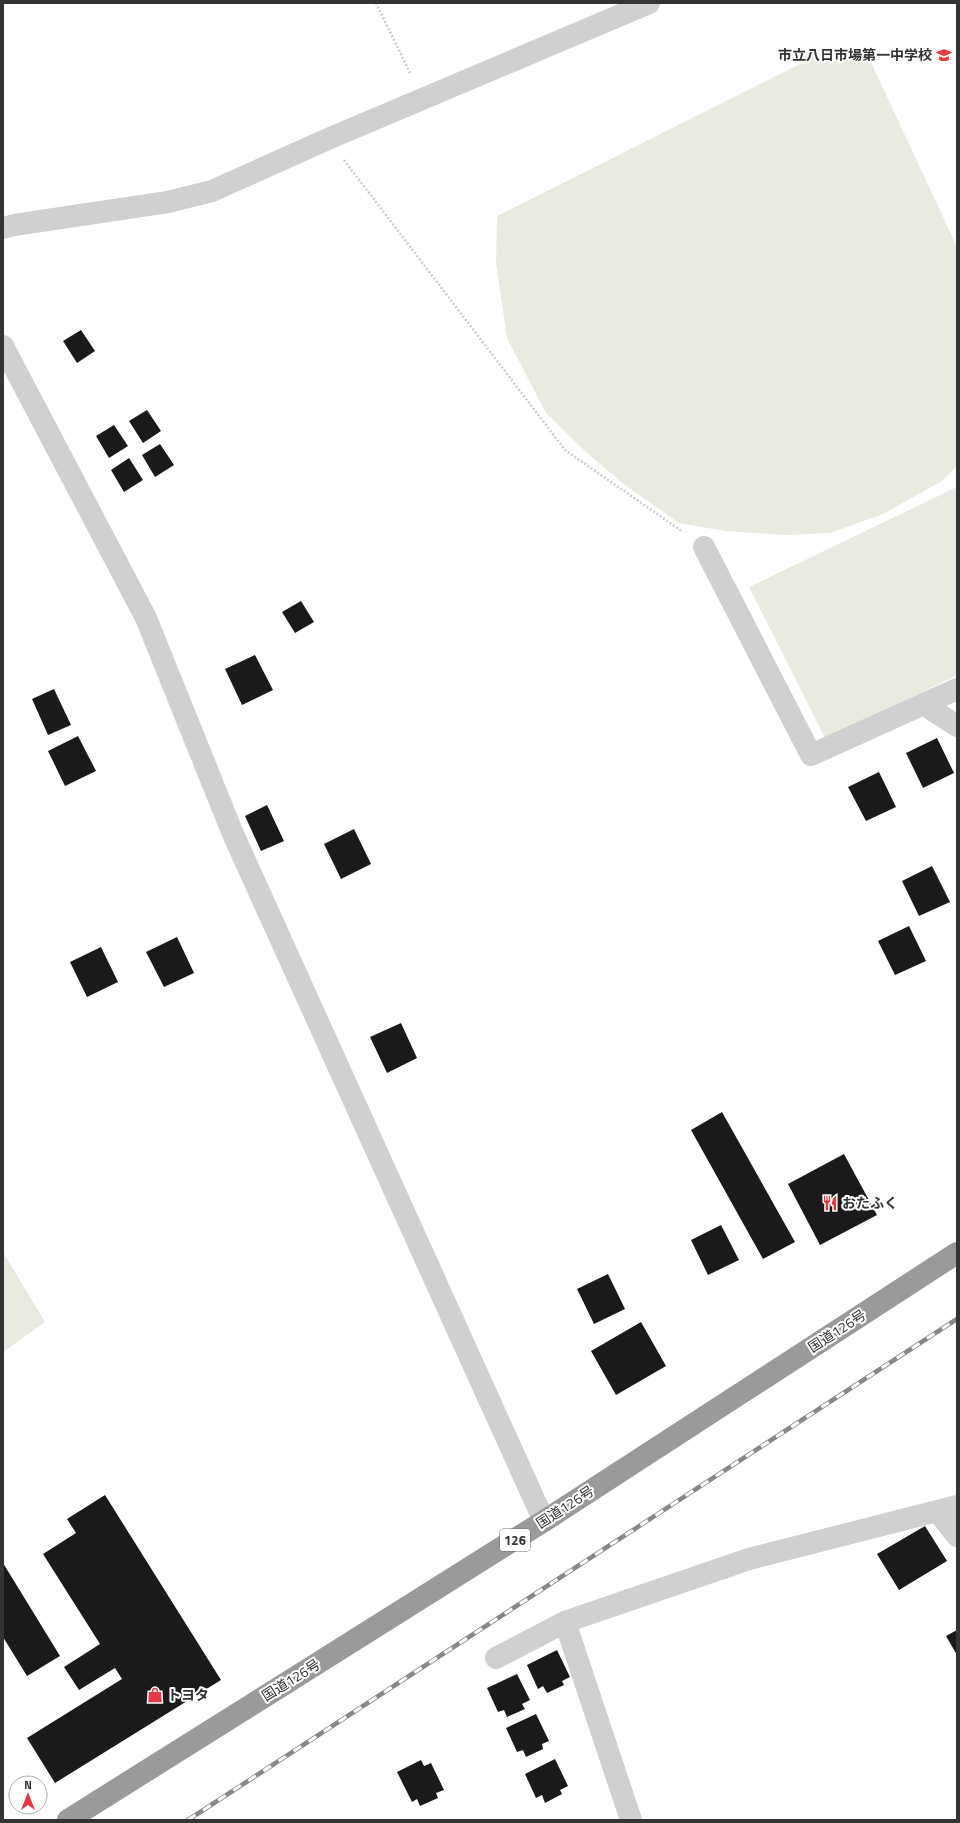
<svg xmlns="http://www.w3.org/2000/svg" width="960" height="1823" font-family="'Titillium Web','Noto Sans JP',sans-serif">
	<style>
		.green { fill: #e6ecdf }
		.building { fill: #1a1a1a }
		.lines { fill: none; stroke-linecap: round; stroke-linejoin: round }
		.path { stroke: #cdcdcd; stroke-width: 2.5; stroke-dasharray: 2 2; stroke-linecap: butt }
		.minor { stroke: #d0d0d0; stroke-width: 22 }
		.highway { stroke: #9a9a9a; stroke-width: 22 }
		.rail-casing { stroke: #888; stroke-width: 4.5 }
		.rail { stroke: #fff; stroke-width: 3; stroke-dasharray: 9; stroke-linecap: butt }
		.labels { text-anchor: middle; stroke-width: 4; stroke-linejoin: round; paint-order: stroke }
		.shield { fill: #fff; stroke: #707070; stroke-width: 1 }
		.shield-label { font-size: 13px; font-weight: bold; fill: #333 }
		.poi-label { font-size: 14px; font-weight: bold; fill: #333; stroke: #fff; text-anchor: start }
		.street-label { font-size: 14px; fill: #333; stroke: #fff }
	</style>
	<rect width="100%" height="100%" fill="#fff"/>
	<path class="green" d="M818 55 868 56 957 247V466L942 481 883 514 830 533 785 535 725 531 679 523 625 485 587 453 546 413 507 338 496 263 497 216Z
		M957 487V675L826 740 749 587Z
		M3 1252 45 1322 3 1352Z"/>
	<path class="building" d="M81 330 95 351 77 363 63 341Z
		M147 410 161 431 143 443 129 421Z
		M114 425 128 446 109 458 96 436Z
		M160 444 174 465 155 477 142 455Z
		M129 458 143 480 124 492 111 470Z
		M301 601 314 622 295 633 282 612Z
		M255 655 273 690 242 705 225 669Z
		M54 689 71 725 48 735 32 699Z
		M78 736 96 771 65 786 48 751Z
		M937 738 954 773 923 788 906 753Z
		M879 772 896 807 866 821 848 787Z
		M267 805 284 841 261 851 245 816Z
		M354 829 371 864 341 879 324 844Z
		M932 866 950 902 919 916 902 881Z
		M909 926 926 961 895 975 878 941Z
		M177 937 194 973 164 987 146 952Z
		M101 947 118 982 87 997 70 962Z
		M401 1023 417 1058 387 1073 370 1037Z
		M722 1112 795 1242 763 1259 691 1130Z
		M844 1154 877 1215 820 1245 788 1184Z
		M721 1225 739 1260 708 1275 691 1240Z
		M608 1274 625 1309 594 1324 577 1289Z
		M641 1322 666 1366 616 1395 591 1351Z
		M105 1495 221 1680 55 1783 27 1738 122 1679 115 1668 79 1690 64 1667 100 1644 43 1554 76 1533 67 1519Z
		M925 1526 947 1561 899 1590 877 1554Z
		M3 1563 60 1656 27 1676 3 1637Z
		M957 1630V1655L946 1636Z
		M557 1650 570 1677 562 1681 564 1685 547 1693 543 1686 538 1689 527 1665Z
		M517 1674 530 1700 522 1704 525 1709 507 1717 504 1710 498 1712 487 1688Z
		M536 1714 549 1741 542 1744 543 1749 526 1757 523 1750 517 1752 506 1728Z
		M555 1759 568 1786 560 1790 562 1794 545 1803 542 1795 536 1798 525 1774Z
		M421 1760 424 1766 431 1763 444 1790 436 1793 438 1798 420 1806 417 1799 412 1802 397 1772Z"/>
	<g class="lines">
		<path class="path" d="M376 3 411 75
			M344 160 565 450 683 532"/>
		<path class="minor" d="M3 228 14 225 168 202 212 191 328 139 649 3
			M3 346 146 618 233 834 544 1521
			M704 547 811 755 957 689
			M923 704 957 726
			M938 1512 957 1536
			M565 1622 631 1820
			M496 1658 565 1622 749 1559 957 1506"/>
		<path class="highway" d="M68 1820 544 1521 957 1253"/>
		<defs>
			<path id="rail" d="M188 1820 957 1319"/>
		</defs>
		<use href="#rail" class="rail-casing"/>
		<use href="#rail" class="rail"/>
	</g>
	<defs>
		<symbol id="school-bare" viewBox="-9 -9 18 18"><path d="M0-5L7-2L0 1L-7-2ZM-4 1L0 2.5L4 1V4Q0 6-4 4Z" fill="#e63946" stroke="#fff" stroke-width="2.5" paint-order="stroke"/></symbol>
		<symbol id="restaurant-bare" viewBox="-9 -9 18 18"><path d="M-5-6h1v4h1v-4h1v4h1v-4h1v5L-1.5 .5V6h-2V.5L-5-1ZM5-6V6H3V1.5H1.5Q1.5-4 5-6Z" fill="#e63946" stroke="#fff" stroke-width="2.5" paint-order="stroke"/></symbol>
		<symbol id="shop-bare" viewBox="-9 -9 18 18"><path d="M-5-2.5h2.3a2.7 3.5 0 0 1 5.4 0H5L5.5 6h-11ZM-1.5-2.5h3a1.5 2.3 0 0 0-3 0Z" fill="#e63946" stroke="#fff" stroke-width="2.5" paint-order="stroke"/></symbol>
	</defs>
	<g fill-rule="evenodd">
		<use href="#school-bare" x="933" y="44" width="22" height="22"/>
		<use href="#restaurant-bare" x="819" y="1192" width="22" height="22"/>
		<use href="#shop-bare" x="144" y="1684" width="22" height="22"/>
	</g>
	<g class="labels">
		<rect class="shield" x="500" y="1529" width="30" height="22" rx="3"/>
		<g class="shield-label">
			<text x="515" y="1545">126</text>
		</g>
		<g class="poi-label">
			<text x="932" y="60" text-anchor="end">市立八日市場第一中学校</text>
			<text x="842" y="1208">おたふく</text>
			<text x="167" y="1700">トヨタ</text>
		</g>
		<g class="street-label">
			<text transform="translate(837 1331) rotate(-33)" y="5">国道126号</text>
			<text transform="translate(565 1507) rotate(-33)" y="5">国道126号</text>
			<text transform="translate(291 1680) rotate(-32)" y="5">国道126号</text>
		</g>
	</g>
	<rect width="960" height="1823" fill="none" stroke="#333333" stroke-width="8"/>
	<g transform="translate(28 1795)"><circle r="19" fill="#ffffff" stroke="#adadad"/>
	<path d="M0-3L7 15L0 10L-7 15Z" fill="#e63946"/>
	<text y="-6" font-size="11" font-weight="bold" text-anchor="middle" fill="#333333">N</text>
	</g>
</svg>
